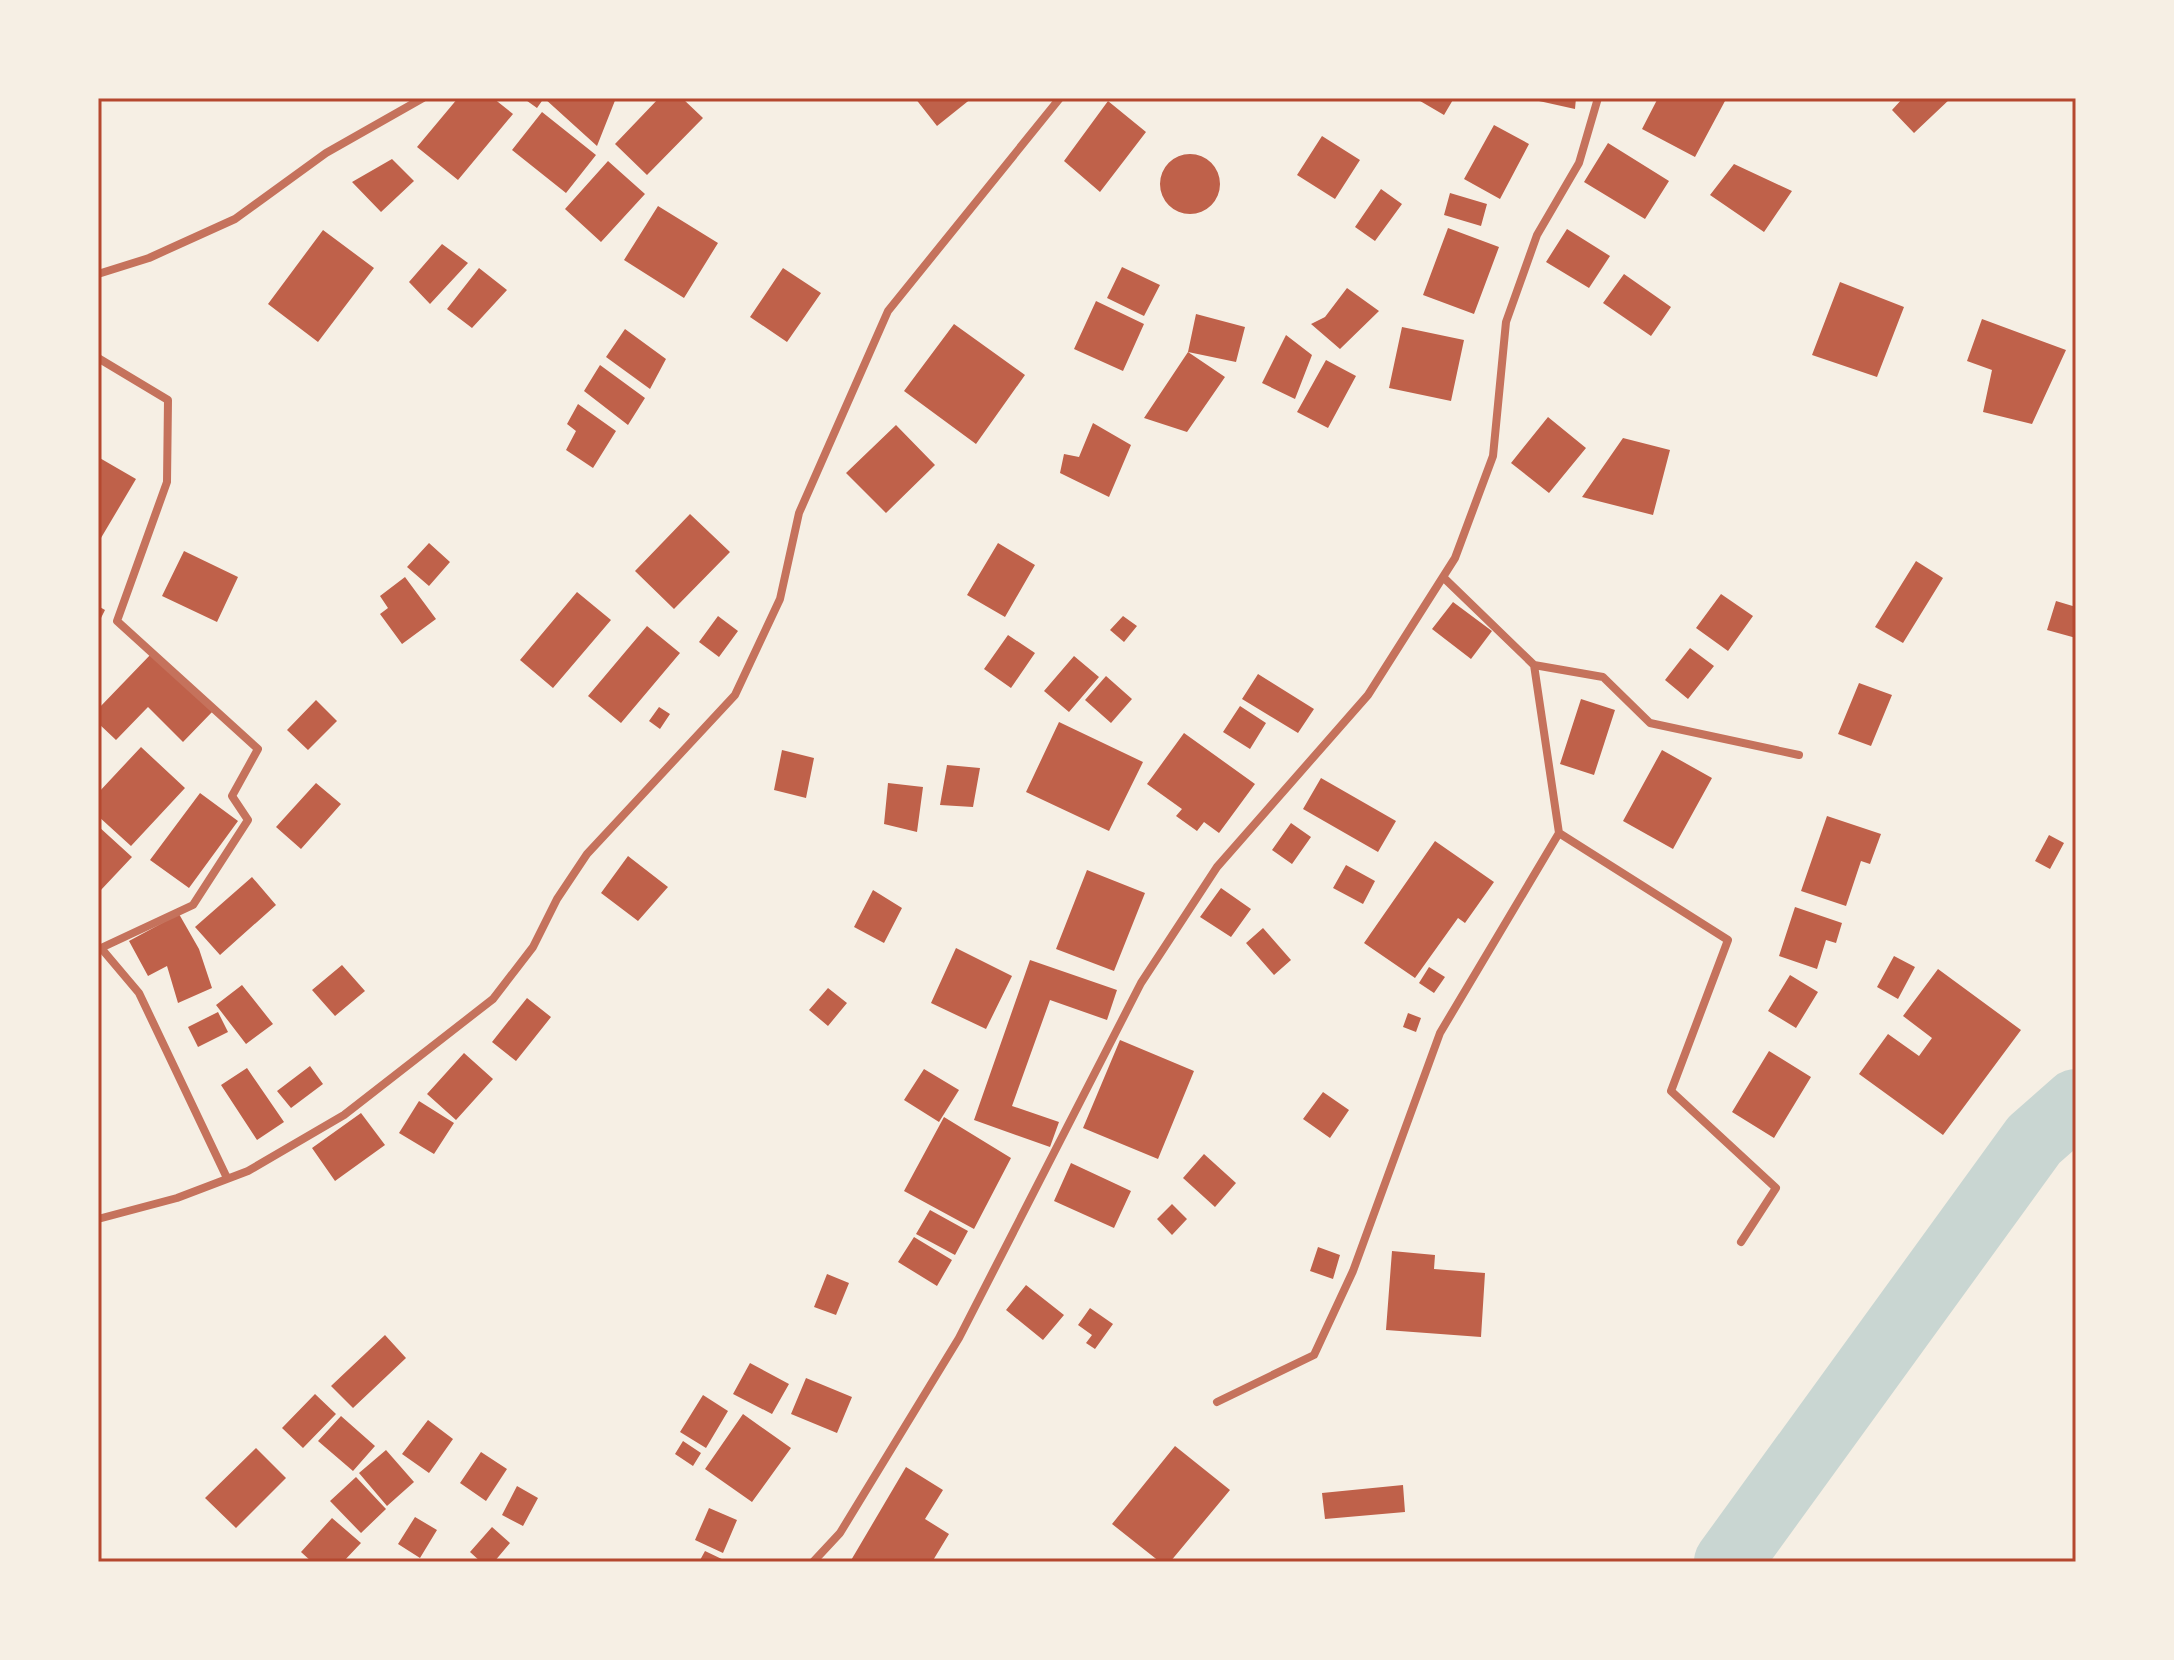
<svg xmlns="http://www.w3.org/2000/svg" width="2174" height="1660" font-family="'Work Sans',sans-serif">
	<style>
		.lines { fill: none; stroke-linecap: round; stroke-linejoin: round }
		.river { stroke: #c9d6d2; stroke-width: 68 }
		.building { fill: #bf614a }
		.minor { stroke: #c5725c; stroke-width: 8 }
		.neatline { fill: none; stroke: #b5482f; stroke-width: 3 }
	</style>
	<rect width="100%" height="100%" fill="#f6efe4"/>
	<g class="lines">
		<path class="river" d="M1728 1562 2034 1140 2076 1103"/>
	</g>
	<path class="building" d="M458 98H493L513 114 458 180 417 147Z
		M523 98H616L597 146 544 98 537 108Z
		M659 98H682L703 118 647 175 615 144Z
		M915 98H972L937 126Z
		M1415 98H1454L1444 115Z
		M1530 98H1576L1575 109 1530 99Z
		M1658 98H1718L1725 101 1695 157 1642 129Z
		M1903 98H1951L1914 133 1892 110Z
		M1108 101 1146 132 1100 192 1064 161Z
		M542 112 596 155 566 193 512 150Z
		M1494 125 1529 144 1500 199 1464 179Z
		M1322 136 1360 160 1335 199 1297 175Z
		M1608 143 1669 181 1645 219 1584 182Z
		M1160 184a30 30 0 1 1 60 0a30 30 0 1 1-60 0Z
		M392 159 414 181 381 212 352 182Z
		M608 161 645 194 601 242 565 209Z
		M1734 164 1792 191 1764 232 1710 195Z
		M1381 189 1402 204 1375 241 1355 227Z
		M1450 193 1487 204 1481 226 1444 215Z
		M658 206 718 243 684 298 624 260Z
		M1448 228 1499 247 1474 314 1423 295Z
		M1567 229 1610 256 1589 288 1546 262Z
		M323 230 374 268 318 342 268 304Z
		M442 244 468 263 430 304 409 282Z
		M1122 267 1160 285 1144 316 1107 298Z
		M479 268 507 290 472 328 447 309Z
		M783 268 821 293 787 342 750 317Z
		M1624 274 1671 307 1651 336 1603 303Z
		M1840 282 1904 307 1877 377 1812 355Z
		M1347 288 1379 311 1340 349 1311 324 1325 317Z
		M1096 301 1144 324 1123 371 1074 349Z
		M1196 314 1245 327 1236 362 1188 352Z
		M1982 319 2066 350 2032 424 1983 412 1992 370 1967 361Z
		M954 324 1025 375 976 444 904 391Z
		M1402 327 1464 340 1451 401 1389 388Z
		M625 329 666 359 650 389 606 357Z
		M1286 335 1312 355 1295 399 1262 383Z
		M1188 352 1225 377 1187 432 1144 418Z
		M1326 360 1356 376 1328 428 1297 412Z
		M600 365 645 398 628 425 584 391Z
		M578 404 616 431 593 468 566 450 576 431 567 424Z
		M1548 417 1586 448 1549 493 1511 463Z
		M1093 423 1131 445 1109 497 1060 473 1064 454 1079 457Z
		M896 425 935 465 886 513 846 473Z
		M1623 438 1670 450 1653 515 1582 497Z
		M98 457 136 479 98 543Z
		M690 514 730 552 674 609 635 571Z
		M429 543 450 562 429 586 407 567Z
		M998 543 1035 565 1005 617 967 595Z
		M184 551 238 577 217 622 162 596Z
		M1916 561 1943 578 1903 643 1875 627Z
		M405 577 436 619 402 644 380 614 388 608 380 596Z
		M577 592 611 620 553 688 520 660Z
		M1721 594 1753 616 1728 651 1696 628Z
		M2056 601 2076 607V638L2047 630Z
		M1453 602 1492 631 1471 659 1432 629Z
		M98 606 105 610 98 624Z
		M718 616 738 631 719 657 699 642Z
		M1123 616 1137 626 1124 642 1110 630Z
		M647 626 680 653 621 723 588 696Z
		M1008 635 1035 653 1011 688 984 669Z
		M1690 648 1714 666 1688 699 1665 680Z
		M152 653 213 711 183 742 148 707 116 740 98 723V709Z
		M1074 656 1099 677 1069 712 1044 691Z
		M1258 674 1314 709 1298 733 1242 699Z
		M1106 676 1132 699 1111 723 1085 700Z
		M1859 683 1892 695 1871 746 1838 734Z
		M1581 699 1615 710 1594 775 1560 764Z
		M316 700 337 721 308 750 287 730Z
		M1240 706 1266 723 1250 749 1223 732Z
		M659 707 670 714 660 729 649 721Z
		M1059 722 1143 762 1109 831 1026 792Z
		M1184 733 1255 784 1219 833 1204 822 1197 831 1176 816 1182 809 1147 784Z
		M141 747 185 788 131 846 98 816V793Z
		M782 750 814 758 806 798 774 790Z
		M1662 750 1712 778 1673 849 1623 821Z
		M947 765 980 768 973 807 940 805Z
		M1321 778 1396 821 1378 852 1303 809Z
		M316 783 341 804 301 849 276 827Z
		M888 783 923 787 917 832 884 824Z
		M200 793 238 821 189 888 150 860Z
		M1827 816 1881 834 1870 864 1861 861 1846 906 1801 891Z
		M1291 823 1311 837 1292 864 1272 850Z
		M98 826 132 857 100 891 98 890Z
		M2049 835 2064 843 2050 869 2035 861Z
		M1435 841 1494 882 1465 923 1458 918 1415 978 1364 943Z
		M628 856 668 887 638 921 601 893Z
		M1346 865 1375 881 1363 904 1333 888Z
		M1087 870 1145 893 1114 971 1056 949Z
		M252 877 276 905 220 955 195 927Z
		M1221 888 1251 909 1231 937 1200 917Z
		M873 890 902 908 884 943 854 927Z
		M1795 907 1842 923 1836 943 1826 940 1817 969 1779 956Z
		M179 914 199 949 212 988 178 1003 167 966 148 976 129 941Z
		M1263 928 1291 960 1274 975 1246 943Z
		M956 948 1012 976 986 1029 931 1003Z
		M1894 956 1915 967 1898 999 1877 987Z
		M1030 960 1117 990 1107 1020 1050 1000 1012 1106 1059 1122 1050 1147 974 1120Z
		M342 965 365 991 335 1016 312 990Z
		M1429 967 1445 977 1434 993 1419 983Z
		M1938 969 2021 1030 1943 1135 1859 1074 1888 1034 1919 1056 1932 1038 1903 1016Z
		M1790 975 1818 992 1796 1028 1768 1011Z
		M242 985 273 1024 246 1044 216 1005Z
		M828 988 847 1003 828 1026 809 1010Z
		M527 998 551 1017 516 1061 492 1042Z
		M218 1012 228 1032 198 1047 188 1027Z
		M1408 1013 1421 1018 1416 1032 1403 1027Z
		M1120 1040 1194 1071 1158 1159 1083 1128Z
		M1769 1051 1811 1077 1774 1138 1732 1112Z
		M464 1053 493 1079 456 1120 427 1094Z
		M310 1066 323 1084 291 1108 277 1091Z
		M247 1068 284 1122 257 1140 221 1085Z
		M924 1069 959 1090 939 1122 904 1100Z
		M1323 1092 1349 1110 1330 1138 1303 1119Z
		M419 1101 454 1123 434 1154 399 1133Z
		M361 1113 385 1145 335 1181 312 1148Z
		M944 1117 1011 1158 974 1229 904 1191Z
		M1204 1154 1236 1183 1215 1207 1183 1178Z
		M1071 1163 1131 1191 1114 1228 1054 1201Z
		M1172 1204 1187 1219 1172 1235 1157 1219Z
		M930 1210 968 1231 955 1255 916 1234Z
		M914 1237 952 1260 937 1286 898 1262Z
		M1318 1247 1340 1255 1333 1279 1310 1271Z
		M1392 1251 1435 1255 1434 1269 1485 1273 1481 1337 1386 1330Z
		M827 1274 849 1283 836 1315 814 1307Z
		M1026 1285 1064 1315 1043 1340 1006 1310Z
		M1090 1308 1113 1324 1095 1349 1086 1343 1092 1335 1078 1325Z
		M385 1335 406 1358 353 1408 331 1386Z
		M750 1363 789 1384 772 1414 733 1394Z
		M806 1378 852 1397 837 1433 791 1414Z
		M315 1394 336 1414 303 1448 282 1428Z
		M703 1395 728 1411 706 1448 680 1432Z
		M743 1414 791 1448 752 1502 705 1469Z
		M341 1416 375 1446 353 1471 318 1441Z
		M428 1420 453 1439 429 1473 402 1454Z
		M683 1441 701 1453 693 1466 675 1454Z
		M1175 1446 1230 1490 1170 1562H1160L1112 1524Z
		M256 1448 286 1478 236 1528 205 1498Z
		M386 1450 414 1482 387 1506 359 1473Z
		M481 1452 507 1469 486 1501 460 1483Z
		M906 1467 943 1490 925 1519 949 1534 932 1562H850Z
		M356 1477 386 1509 361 1533 330 1501Z
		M1403 1485 1405 1512 1325 1519 1322 1493Z
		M517 1486 538 1498 523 1526 502 1515Z
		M709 1508 737 1520 723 1553 695 1540Z
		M415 1517 437 1530 420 1558 398 1544Z
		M332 1518 361 1543 343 1562H312L301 1552Z
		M492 1527 510 1543 494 1562H481L470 1552Z
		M705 1551 728 1562H699Z"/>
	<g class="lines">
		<path class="minor" d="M98 274 149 258 235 219 326 153 423 98
			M98 358 168 400 167 482 117 621 258 749 232 796 248 820 193 905 101 948 139 993 227 1178
			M1534 665 1603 677 1650 723 1799 755
			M1559 833 1728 940 1671 1091 1776 1188 1741 1242
			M98 1219 177 1198 248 1171 344 1115 493 999 533 947 557 899 587 854 735 695 780 599 799 513 888 311 1060 98
			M1217 1402 1314 1355 1353 1271 1440 1033 1559 833 1534 665 1443 577
			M813 1562 840 1533 959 1338 1141 983 1217 867 1368 695 1455 558 1493 456 1506 322 1537 235 1579 163 1598 98"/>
	</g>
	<rect width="2174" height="1660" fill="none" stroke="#f6efe4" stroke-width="200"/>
	<rect x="100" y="100" width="1974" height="1460" class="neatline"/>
</svg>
